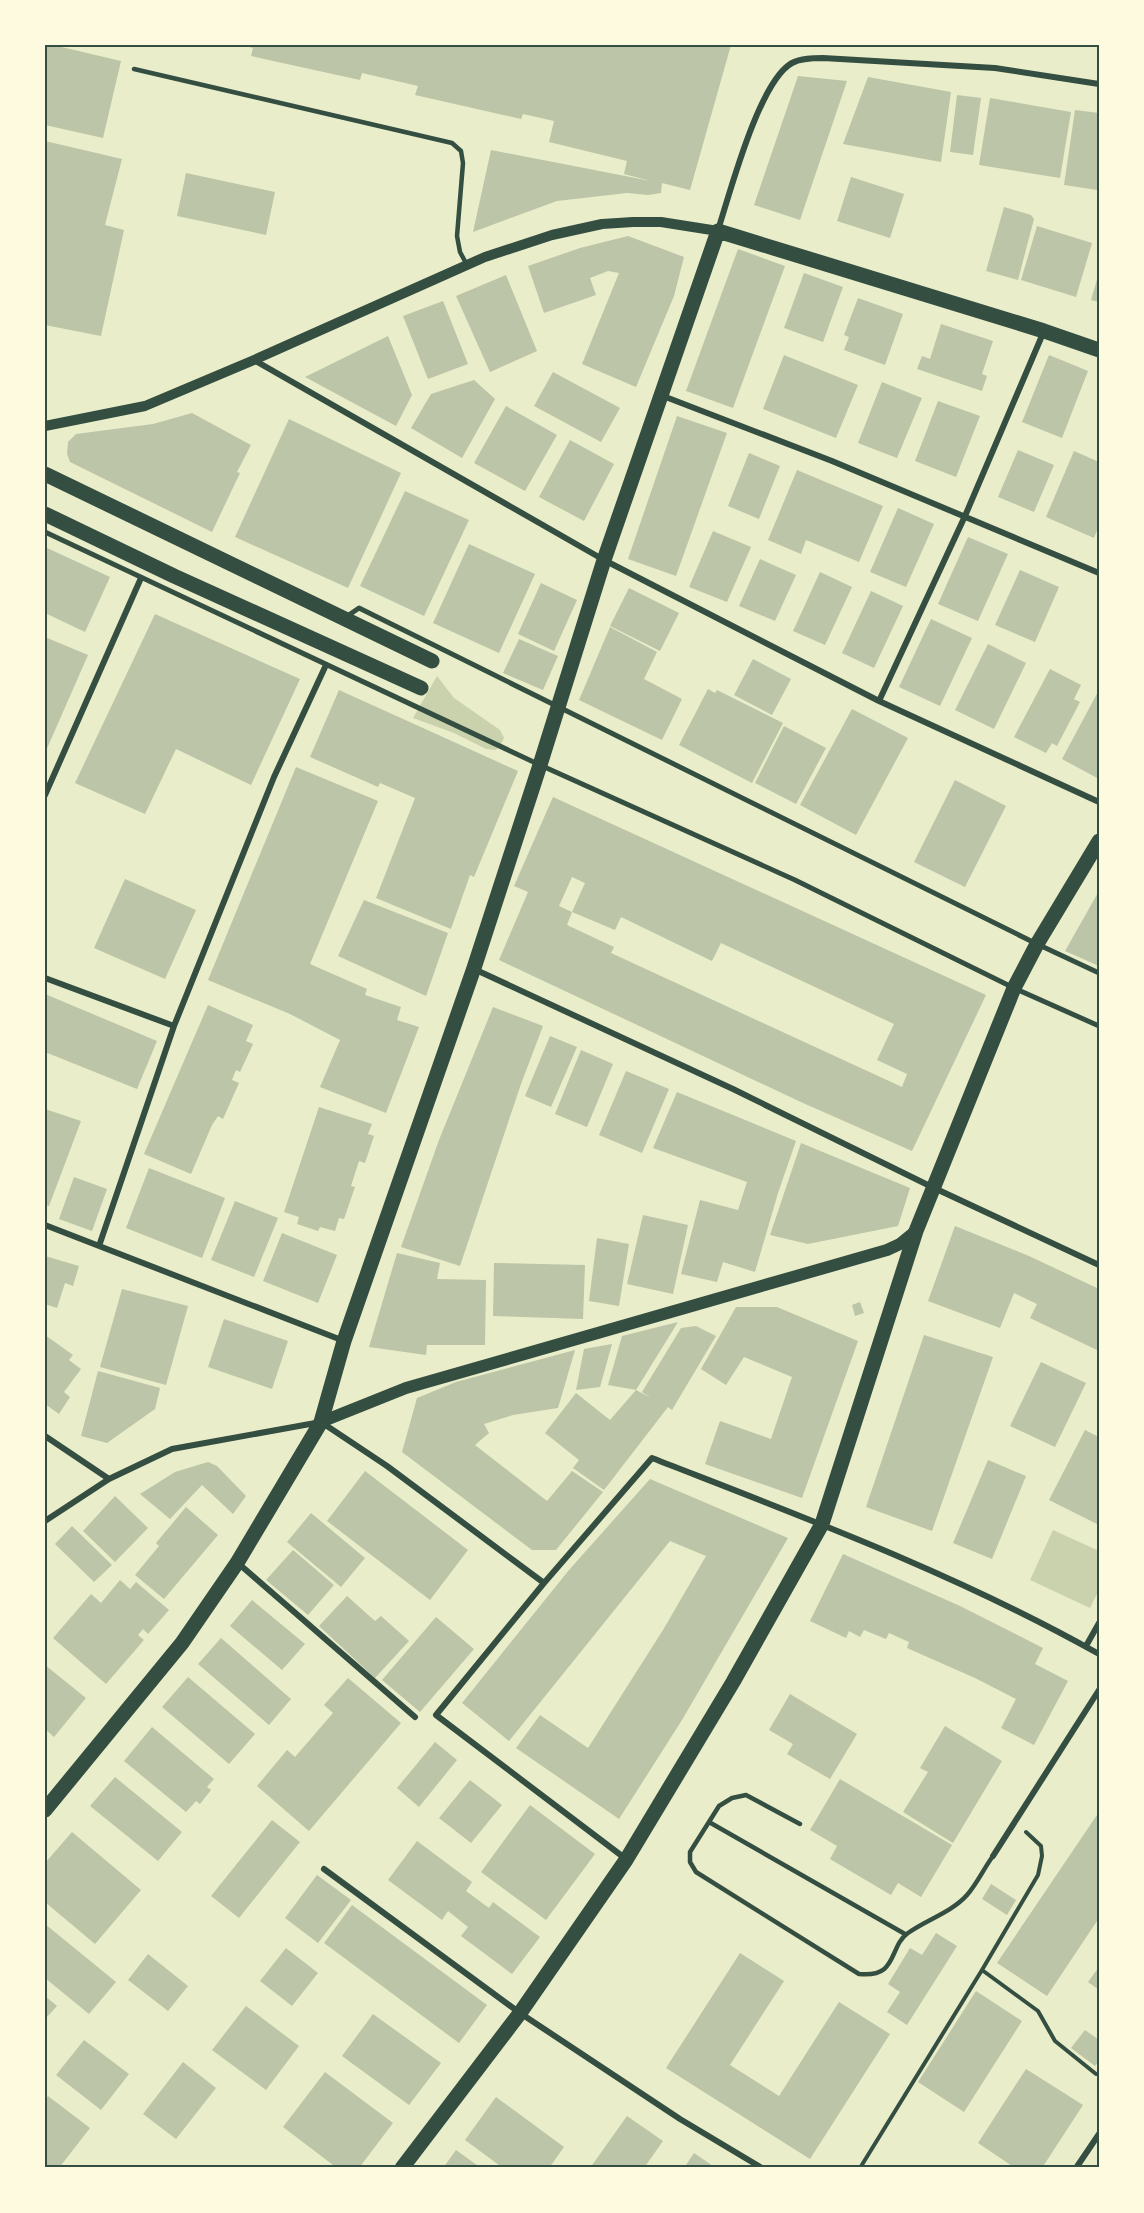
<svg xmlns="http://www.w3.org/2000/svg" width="1144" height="2213" font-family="'PT Serif',serif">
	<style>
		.green { fill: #cad2ad }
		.building { fill: #bcc5a7; fill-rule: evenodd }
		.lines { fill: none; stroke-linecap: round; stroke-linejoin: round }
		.path { stroke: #344e41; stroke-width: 4 }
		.service { stroke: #344e41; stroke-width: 4.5 }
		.pedestrian { stroke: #344e41; stroke-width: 5 }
		.minor { stroke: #344e41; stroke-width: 6 }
		.tertiary { stroke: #344e41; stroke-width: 10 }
		.secondary { stroke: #344e41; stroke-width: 12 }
		.primary { stroke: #344e41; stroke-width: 15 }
		.neatline { fill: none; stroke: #344e41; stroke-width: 2 }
	</style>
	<rect width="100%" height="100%" fill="#e9edc9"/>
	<path class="green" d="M437 676 454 698 500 730 504 738 499 748 495 750 486 749 454 733 413 718Z
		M1053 1530 1099 1551V1590L1090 1608 1030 1580Z"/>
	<path class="building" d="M45 45H53L121 61 103 138 45 125Z
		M242 45H731L690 190 662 183 661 193 648 195 627 193 557 201 473 232 491 150 651 181 624 174 627 161 549 142 554 121 523 114 521 119 415 95 418 86 362 73 360 80 251 56 253 48Z
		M798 76 847 81 800 220 754 205Z
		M868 77 951 92 941 162 843 144Z
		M957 95 981 98 973 155 950 152Z
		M990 98 1071 112 1060 178 979 165Z
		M1075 110 1099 113 1097 190 1064 185Z
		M45 141 122 159 105 225 124 230 101 336 45 325Z
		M186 173 275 192 266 235 177 216Z
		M851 177 904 194 890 238 837 221Z
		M1004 207 1031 215 1034 219 1018 280 986 271Z
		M1037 226 1092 243 1076 297 1021 280Z
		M628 236 684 257 674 296 636 387 582 364 619 273 608 271 590 278 596 295 544 313 528 266 580 248Z
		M738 249 785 266 733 408 686 391Z
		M804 273 843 287 823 342 784 328Z
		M506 275 537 351 490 372 456 296Z
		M1098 276H1099V302L1091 300Z
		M858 298 903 314 885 365 844 350 849 337 844 335Z
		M443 301 468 364 428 379 403 316Z
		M941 324 993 341 982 374 987 376 982 391 917 369 922 356 930 359Z
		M388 336 412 395 396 426 305 377Z
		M784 355 858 385 836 438 763 409Z
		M1049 355 1088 371 1062 438 1022 422Z
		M553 372 620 408 601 442 534 406Z
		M474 380 495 399 462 458 411 428 431 394Z
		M882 382 922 398 897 458 858 443Z
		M938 401 980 416 956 477 915 461Z
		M506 406 557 435 525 491 474 463Z
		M192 413 251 445 237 472 240 473 212 532 70 462 67 454 68 442 76 434 153 424Z
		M677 416 727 433 676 576 628 559Z
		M289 419 401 473 348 588 235 537Z
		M570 440 614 464 584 521 539 497Z
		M1018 450 1054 465 1034 512 998 497Z
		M1074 451 1099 462V525L1094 538 1046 517Z
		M749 453 780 466 759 519 728 506Z
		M797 470 883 506 859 562 806 540 801 554 768 540Z
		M405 491 469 520 424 616 360 586Z
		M898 508 934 524 906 587 870 572Z
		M713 531 751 547 727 602 689 587Z
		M968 537 1008 554 978 621 938 604Z
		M469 544 535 574 499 653 433 623Z
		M47 548 110 577 85 632 45 613V553Z
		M760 559 796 575 775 621 739 606Z
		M1020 570 1059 587 1035 642 995 625Z
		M820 572 852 587 825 645 793 631Z
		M541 583 577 600 554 651 518 634Z
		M629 588 679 613 660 651 610 626Z
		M871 591 903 606 874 668 842 653Z
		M155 614 300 679 251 785 176 749 145 814 75 783Z
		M931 619 972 638 940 706 899 687Z
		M610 627 657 652 644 679 682 699 662 740 579 700Z
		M45 637 88 655 45 753Z
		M519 639 558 656 543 690 503 673Z
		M988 644 1026 663 994 729 955 710Z
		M753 659 791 679 772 715 734 695Z
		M1050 669 1081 685 1074 699 1080 702 1057 746 1052 743 1046 753 1014 737Z
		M708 689 715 693 717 690 783 723 752 783 679 745Z
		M339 690 518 771 474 877 470 875 451 929 376 898 415 798 380 783 378 787 310 757Z
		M1099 690V779L1062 759Z
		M852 709 908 738 856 835 800 805Z
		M784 726 826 748 796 804 755 783Z
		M296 767 378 801 310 964 367 989 365 995 401 1007 397 1020 419 1027 386 1113 320 1087 340 1040 290 1014 208 980Z
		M955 780 1006 806 965 887 914 862Z
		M553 797 986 995 912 1151 803 1103 499 960 528 892 514 886ZM572 877 585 883 572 912 615 930 621 917 712 961 721 943 894 1024 877 1060 907 1074 902 1087 611 953 614 947 567 925 572 912 559 906Z
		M125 879 196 910 165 979 94 948Z
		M1099 891V966L1065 951Z
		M364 900 448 933 426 996 338 956Z
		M45 994 157 1041 137 1089 45 1052Z
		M208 1005 253 1025 246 1041 253 1044 240 1072 236 1070 232 1080 239 1083 223 1119 218 1116 212 1125 191 1174 144 1154Z
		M493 1007 543 1026 521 1084 460 1266 401 1247 439 1140Z
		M550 1036 577 1047 551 1107 525 1096Z
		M581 1050 613 1064 587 1127 555 1114Z
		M626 1071 669 1089 642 1153 599 1135Z
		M677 1092 796 1141 778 1193 755 1272 723 1262 717 1282 681 1274 700 1200 738 1210 747 1182 653 1148Z
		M319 1107 372 1124 368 1134 374 1136 365 1163 359 1161 351 1186 355 1187 344 1219 339 1218 335 1231 320 1227 318 1231 297 1224 299 1217 284 1212Z
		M45 1109 81 1121 49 1206 45 1205Z
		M801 1143 910 1188 898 1226 808 1244 770 1235Z
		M149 1168 225 1198 202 1258 126 1228Z
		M74 1177 107 1189 92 1231 59 1219Z
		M235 1201 278 1218 254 1277 211 1260Z
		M643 1215 688 1225 673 1294 627 1284Z
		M955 1226 1029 1256 1099 1289V1351L1030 1318 1037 1304 1014 1293 1000 1328 928 1301Z
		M282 1233 337 1255 318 1303 263 1281Z
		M597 1238 629 1244 619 1306 589 1301Z
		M397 1253 440 1263 437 1279 486 1280 485 1345H427L426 1355 369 1347Z
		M45 1256 79 1266 73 1286 65 1283 57 1308 45 1304Z
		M494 1263 585 1265 583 1319 493 1316Z
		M122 1289 188 1306 166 1385 100 1367Z
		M860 1302 864 1313 855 1316 852 1305Z
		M736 1307H777L858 1341 802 1498 705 1464 720 1421 771 1439 792 1377 744 1357 726 1385 701 1369Z
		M224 1319 288 1341 272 1389 208 1367Z
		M678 1322 636 1390 651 1398 642 1392 681 1328 696 1326 716 1336 672 1410 668 1407 604 1490 573 1468 579 1460 545 1433 576 1393 610 1420 636 1390 608 1385 622 1336Z
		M45 1335 73 1355 69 1360 81 1369 64 1392 70 1397 59 1414 45 1404Z
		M924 1335 993 1357 932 1531 866 1507Z
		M612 1344 600 1387 576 1390 584 1349Z
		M575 1350 558 1408 513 1415 484 1424 489 1433 475 1445 547 1501 572 1471 603 1492 556 1550H532L402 1452 417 1398 456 1382Z
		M1041 1362 1086 1383 1055 1447 1010 1426Z
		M98 1371 160 1388 155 1409 107 1443 81 1436Z
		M1085 1430 1099 1437V1525L1049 1500Z
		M988 1460 1026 1476 992 1559 953 1543Z
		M208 1462 217 1466 246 1496 233 1514 202 1485 170 1519 140 1494 175 1472Z
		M365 1471 468 1550 430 1600 327 1521Z
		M650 1479 788 1538 682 1720 619 1819 516 1748 540 1715 588 1748 663 1630 706 1556 670 1541 509 1741 462 1703 569 1570Z
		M115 1496 148 1528 115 1562 83 1531Z
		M186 1507 218 1535 164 1599 135 1575 159 1546 156 1543Z
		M311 1513 365 1558 341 1587 287 1542Z
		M72 1526 112 1565 94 1582 55 1544Z
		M293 1550 334 1585 308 1615 266 1580Z
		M843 1554 960 1606 1043 1648 1035 1664 1068 1681 1034 1745 1001 1728 1016 1699 975 1678 907 1648 909 1642 889 1633 886 1639 864 1630 860 1637 849 1631 846 1638 810 1621Z
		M120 1580 130 1589 136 1582 169 1610 148 1634 143 1629 138 1635 144 1640 106 1684 53 1638 91 1594 101 1603Z
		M347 1596 375 1621 381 1616 409 1641 375 1678 319 1626Z
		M252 1600 305 1644 282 1670 230 1626Z
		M436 1617 474 1649 420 1712 382 1680Z
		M221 1638 291 1699 269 1725 198 1664Z
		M45 1665 86 1698 54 1737 45 1729Z
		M188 1677 255 1734 229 1764 162 1707Z
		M348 1678 401 1723 309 1831 257 1786 287 1750 295 1757 333 1713 324 1705Z
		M790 1694 857 1734 830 1779 787 1754 793 1744 769 1730Z
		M945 1726 1002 1761 953 1843 903 1812 928 1772 920 1768Z
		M152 1727 214 1779 207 1787 211 1790 200 1804 196 1801 186 1812 124 1761Z
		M435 1742 457 1760 419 1807 397 1788Z
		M115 1777 182 1832 158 1861 90 1806Z
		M840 1779 952 1845 921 1897 898 1883 891 1895 830 1859 837 1846 810 1830Z
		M470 1780 502 1805 471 1843 439 1818Z
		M530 1805 595 1854 546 1920 481 1872Z
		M1099 1812V1918L1047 1996 997 1963Z
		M272 1820 300 1842 239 1918 211 1896Z
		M72 1832 141 1890 95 1944 45 1902V1863Z
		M417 1841 472 1882 466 1891 489 1908 493 1902 540 1937 512 1974 461 1936 468 1927 448 1911 442 1920 388 1880Z
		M317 1875 351 1900 318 1943 285 1918Z
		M991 1884 1016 1900 1007 1915 982 1899Z
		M352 1905 487 2005 459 2043 324 1943Z
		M45 1924 116 1982 89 2014 45 1978Z
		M936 1933 957 1946 907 2025 887 2012 900 1992 888 1984 910 1948 922 1955Z
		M286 1948 318 1973 292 2006 260 1981Z
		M740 1953 784 1981 730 2065 779 2096 839 2002 890 2034 810 2159 666 2068Z
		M148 1954 188 1986 168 2011 128 1980Z
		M1099 1967V1990L1088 1982Z
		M976 1991 1022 2021 964 2112 918 2082Z
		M45 1996 57 2006 45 2019Z
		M246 2006 299 2046 266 2090 212 2050Z
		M373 2014 441 2063 409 2105 342 2056Z
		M1085 2030 1099 2040V2061L1095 2066 1071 2048Z
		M84 2040 129 2074 101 2110 56 2075Z
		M183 2062 216 2088 176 2139 143 2114Z
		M1026 2069 1083 2105 1042 2168H1015L978 2143Z
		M325 2072 393 2123 359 2168H337L283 2127Z
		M48 2096 90 2128 59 2168H45V2100Z
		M496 2097 564 2147 549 2168H503L465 2140Z
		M627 2116 663 2141 644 2168H590Z
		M456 2150 481 2168H443Z
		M694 2153 716 2168H684Z"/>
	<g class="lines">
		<path class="path" d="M1026 1832 1041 1846 1042 1856 1038 1875 982 1970 1038 2011 1055 2041 1096 2074H1099
			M860 2168 982 1970"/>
		<path class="service" d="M134 69 452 143 461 151 463 163 457 236 460 252 467 265
			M709 1822 905 1934
			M800 1824 746 1795 732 1798 719 1806 690 1852V1862L696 1872 859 1974C899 1978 888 1947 908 1933 926 1920 952 1912 967 1895 977 1884 984 1868 993 1856"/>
		<path class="pedestrian" d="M45 532 540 765 795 880 1014 988 1099 1026
			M346 617 359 608 1037 944 1099 973"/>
		<path class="minor" d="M718 230C730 193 759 81 792 63 801 58 813 58 823 58L995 68 1099 84
			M254 360 604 560 879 701 1099 802
			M663 396 832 461 1099 573
			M879 701 965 516 1044 331
			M45 795 141 578
			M474 969 733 1089 932 1187 1099 1265
			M45 978 174 1026
			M45 1225 344 1341
			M99 1246 174 1026 274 777 326 665
			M45 1436 109 1479
			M45 1521 109 1479 172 1449 321 1422 387 1466 544 1583 652 1458C803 1517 957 1574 1099 1654
			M239 1564 415 1717
			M544 1583 436 1715 626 1859
			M1086 1646 1099 1623
			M993 1856 1099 1690
			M324 1869 520 2013 680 2119 762 2168
			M1076 2168 1099 2134"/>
		<path class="tertiary" d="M45 426 145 406 254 360 485 257 552 235 602 224 633 222H661L718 231"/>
		<path class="secondary" d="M321 1422 406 1388 887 1250 900 1244 916 1231"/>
		<path class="primary" d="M45 474 432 661
			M45 514 174 576 421 688
			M45 1810 182 1643 237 1563 321 1422 344 1341 474 968 540 765 604 560 718 231 1044 331 1099 350
			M402 2168 520 2013 626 1860 733 1682 822 1524 916 1231 1014 988 1037 944 1099 841"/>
	</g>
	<rect width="1144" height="2213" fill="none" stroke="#fefae0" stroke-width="93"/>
	<rect x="46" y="46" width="1052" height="2120" class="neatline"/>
</svg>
